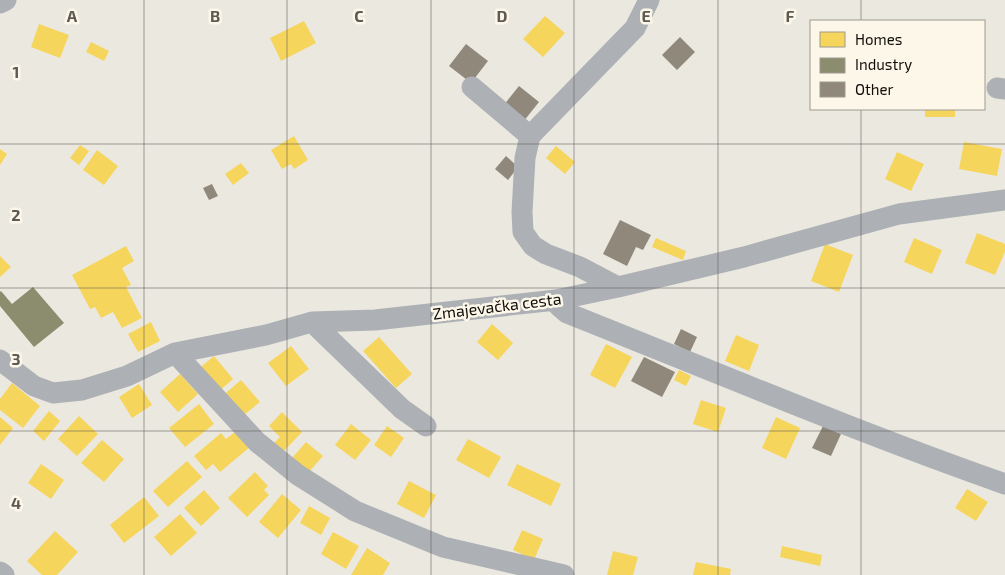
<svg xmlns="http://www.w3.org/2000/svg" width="1005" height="575" font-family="'Exo 2',sans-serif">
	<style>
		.homes { fill: #f6d55c }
		.industry { fill: #8c8c6e }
		.building { fill: #8f887b }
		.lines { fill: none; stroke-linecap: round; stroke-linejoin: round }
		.street { stroke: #adb1b5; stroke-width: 21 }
		.grid { fill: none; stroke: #5d5a55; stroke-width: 1; stroke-opacity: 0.55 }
		.labels { text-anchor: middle; stroke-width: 5; stroke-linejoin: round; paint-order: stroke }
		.street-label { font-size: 16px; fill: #100e0a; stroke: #fcf7e9 }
		.grid-label { font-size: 16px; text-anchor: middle; font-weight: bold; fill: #5d5a55; stroke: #fcf7e9; stroke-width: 5; stroke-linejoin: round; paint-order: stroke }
	</style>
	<rect width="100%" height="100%" fill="#ebe8e0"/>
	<path class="homes" d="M545 16 565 33 543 57 523 39Z
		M304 21 316 43 281 61 270 38Z
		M39 24 69 35 60 58 31 47Z
		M91 42 109 51 104 61 86 52Z
		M925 109H955V117H925Z
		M294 136 308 160 294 169 291 164 282 169 271 150Z
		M964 142 1002 149 997 176 959 169Z
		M80 145 89 151 79 165 70 158Z
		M556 146 575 162 565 174 546 158Z
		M0 149 7 154 0 165Z
		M97 150 118 166 104 185 83 170Z
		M897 152 924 164 911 191 885 179Z
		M241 163 249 173 233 185 225 174Z
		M977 233 1005 244V252L995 275 965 263Z
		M656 238 686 251 683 260 652 247Z
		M914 238 942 250 932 274 904 262Z
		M825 244 853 255 839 292 811 281Z
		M126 246 134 261 122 268 131 285 126 287 142 318 122 328 113 312 101 318 95 307 90 309 72 275Z
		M0 256 11 267 0 277Z
		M151 322 160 341 138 352 128 334Z
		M492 324 513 343 498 360 477 342Z
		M736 335 759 345 749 371 725 361Z
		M379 337 412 374 396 388 363 351Z
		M606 344 632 357 615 388 590 375Z
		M291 346 309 369 286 386 268 363Z
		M214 356 233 379 216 394 196 371Z
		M679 370 691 376 686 386 674 380Z
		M180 374 198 394 178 412 160 392Z
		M241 380 260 402 239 419 221 397Z
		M12 383 40 406 23 428 0 410V399Z
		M139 384 152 405 132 418 119 397Z
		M701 400 726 408 718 432 693 424Z
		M199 404 214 424 185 447 169 428Z
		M49 411 60 421 44 441 33 431Z
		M282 412 302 432 283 452 274 443 280 437 269 426Z
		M79 416 98 434 77 456 58 439Z
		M0 417 13 428 0 445Z
		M776 417 800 428 786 459 762 448Z
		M351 424 371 440 355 460 335 445Z
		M387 426 404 438 391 457 374 445Z
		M236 431 250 447 220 472 213 464 206 470 194 456 221 433 226 439Z
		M468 439 501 457 489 478 456 460Z
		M102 440 124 459 104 482 81 463Z
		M306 442 323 456 308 473 291 459Z
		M187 461 202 477 168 507 153 491Z
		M41 464 64 480 51 499 28 483Z
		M517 464 561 484 551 506 507 485Z
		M255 472 268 486 264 490 269 495 247 517 228 498Z
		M409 481 436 495 424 518 397 504Z
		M967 489 988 502 976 521 955 508Z
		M204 490 220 508 201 526 184 508Z
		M282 494 301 510 278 538 259 522Z
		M144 497 159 516 124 543 110 525Z
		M309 506 330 518 321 535 300 523Z
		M180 514 197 533 171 556 154 537Z
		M522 530 543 539 534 560 513 550Z
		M55 531 78 552 57 575H42L27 561Z
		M333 532 359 546 346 569 321 554Z
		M782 546 822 555 820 566 780 557Z
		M367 548 390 563 383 575H351Z
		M613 551 638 557 633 575H607Z
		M696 562 731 569 730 575H693Z"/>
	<path class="industry" d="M33 287 64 323 34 347 0 306V292L1 291 12 304Z"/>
	<path class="building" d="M680 37 695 52 677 70 662 55Z
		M466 44 488 61 471 83 449 66Z
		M519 86 539 102 523 122 503 106Z
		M506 156 518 167 508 180 495 169Z
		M212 184 218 196 209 200 203 188Z
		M620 220 651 235 643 250 636 247 627 266 603 254Z
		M681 329 697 337 690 352 674 344Z
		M644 357 675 372 662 397 631 381Z
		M823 426 841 434 831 456 812 448Z"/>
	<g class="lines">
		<path class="street" d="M0 3 6 0
			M472 87 530 136
			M997 88 1005 89
			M618 287 580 267 546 254 533 246 523 232 522 212 525 158 530 136 635 28 649 0
			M556 300 559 306 567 313C713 371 857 432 1005 484
			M312 322 402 409 426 426
			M175 353 257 442 298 475 355 511 443 547 564 575
			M0 360 34 386 53 393 82 390 127 376 175 353 266 335 312 322 375 320 556 300 618 287 744 257 899 214 1005 200
			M0 572 4 575"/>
	</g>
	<path class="grid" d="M144 0V575M287 0V575M431 0V575M574 0V575M718 0V575M861 0V21M861 109V575M0 144H1005M0 288H1005M0 431H1005"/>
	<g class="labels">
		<g class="street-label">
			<text transform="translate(497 306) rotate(-7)" y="6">Zmajevačka cesta</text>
		</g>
	</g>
	<g class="grid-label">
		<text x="72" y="22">A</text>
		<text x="215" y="22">B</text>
		<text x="359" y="22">C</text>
		<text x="502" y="22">D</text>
		<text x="646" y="22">E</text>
		<text x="790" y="22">F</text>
		<text x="16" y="78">1</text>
		<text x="16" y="221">2</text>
		<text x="16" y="365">3</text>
		<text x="16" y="509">4</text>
	</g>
	<rect x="810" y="20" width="175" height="90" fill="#fcf7e9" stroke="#9e9a90"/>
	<rect x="820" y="32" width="25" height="15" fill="#f6d55c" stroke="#9e9a90"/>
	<text x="855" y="45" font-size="15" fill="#100e0a">Homes</text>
	<rect x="820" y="58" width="25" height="15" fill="#8c8c6e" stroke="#9e9a90"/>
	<text x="855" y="70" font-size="15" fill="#100e0a">Industry</text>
	<rect x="820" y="82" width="25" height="15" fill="#8f887b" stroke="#9e9a90"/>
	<text x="855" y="95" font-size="15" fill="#100e0a">Other</text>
</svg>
